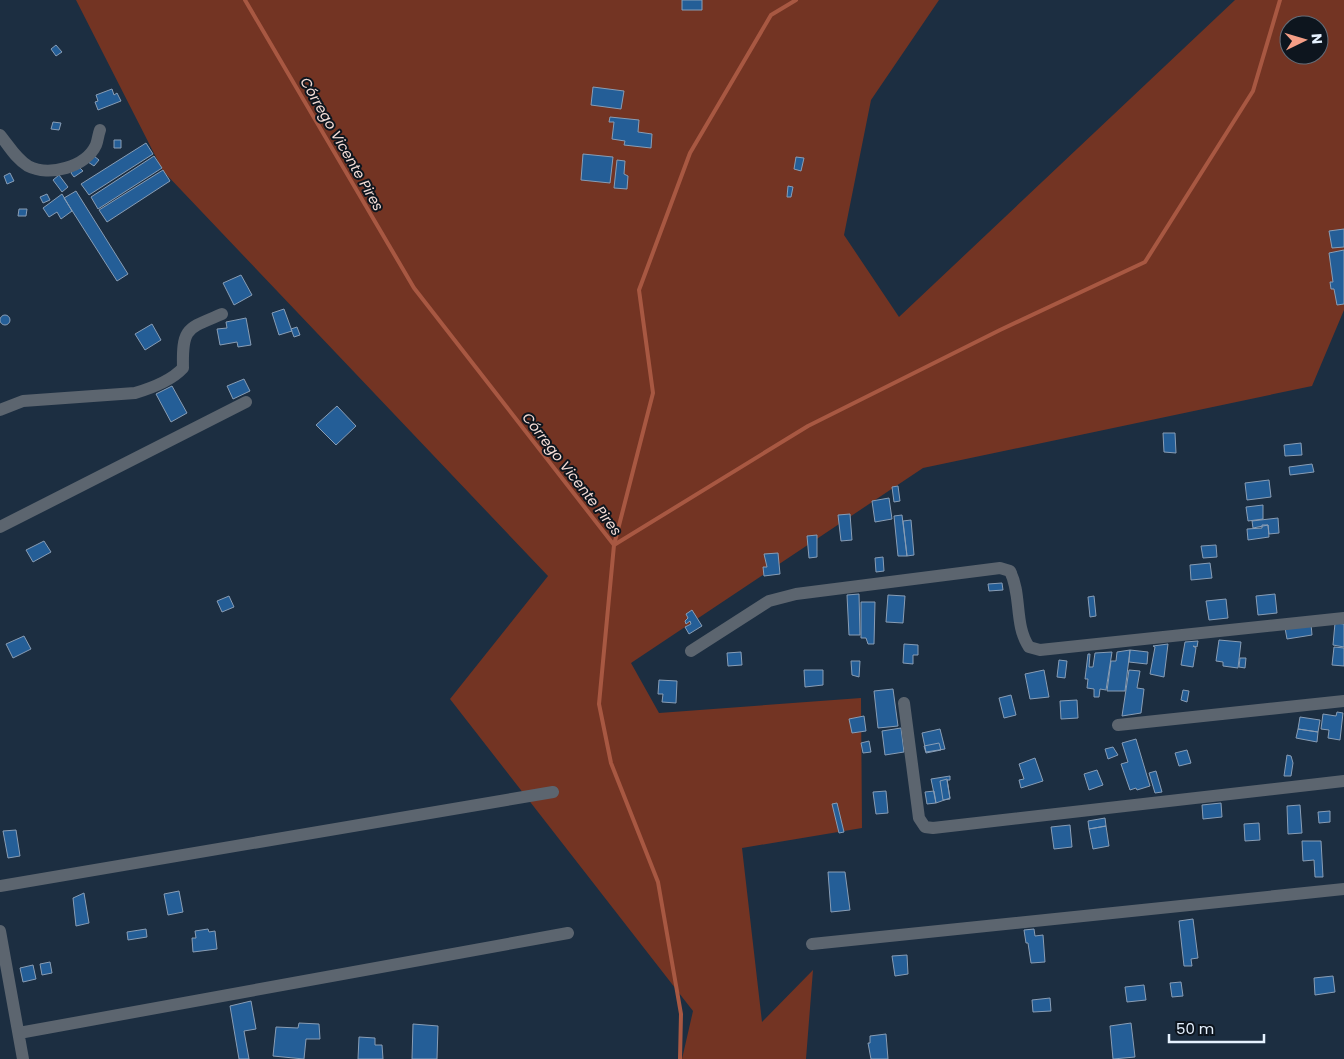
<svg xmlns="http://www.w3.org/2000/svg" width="1344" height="1059" font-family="Poppins,sans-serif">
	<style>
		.green { fill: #733423; fill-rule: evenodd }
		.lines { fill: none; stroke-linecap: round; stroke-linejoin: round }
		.stream { stroke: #a85842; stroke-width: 4 }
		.building { fill: #245e97; stroke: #889db5 }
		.minor { stroke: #5c656f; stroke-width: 12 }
		.labels { text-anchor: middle; stroke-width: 4; stroke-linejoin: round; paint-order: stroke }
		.water-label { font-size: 14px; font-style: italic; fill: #f5ddd7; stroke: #0d151e }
	</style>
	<rect width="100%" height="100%" fill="#1c2e41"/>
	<path class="green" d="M76 0H939L871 100 844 235 899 317 1235 0H1344V310L1312 386 923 468 631 663 659 713 861 698 862 828 742 848 762 1022 813 970 806 1059H682L693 1011 450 699 548 576 163 171ZM1289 25H1319V55H1289Z"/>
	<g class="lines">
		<path class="stream" d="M245 0 414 288 614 545 599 704 611 763 658 882 681 1014 680 1059
			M614 545 808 426 1000 330 1145 262 1253 91 1280 0
			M614 545 653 393 639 290 690 153 771 15 796 0"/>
	</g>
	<path class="building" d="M682 0H702V10H682Z
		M56 45 62 52 56 56 51 49Z
		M593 87 624 91 621 109 591 105Z
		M112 89 114 95 117 93 121 101 98 110 95 102 98 101 96 95Z
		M610 117 639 120 638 132 652 134 651 148 624 145 625 141 612 139 614 122H609Z
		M53 122 61 123 59 130 51 129Z
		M114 140H121V148H114Z
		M146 143 153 154 89 195 81 184Z
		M583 154 613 157 610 183 581 180Z
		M94 156 99 160 94 166 88 162Z
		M154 156 162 168 98 209 91 197Z
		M796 157 804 158 801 171 794 169Z
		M617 160 625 161 624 174 628 176 627 189 614 188Z
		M78 166 83 171 74 177 71 173Z
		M163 170 170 181 107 222 99 210Z
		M10 173 14 181 7 184 4 176Z
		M59 175 68 187 62 192 53 180Z
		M788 186 793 187 791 197H787Z
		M76 191 128 274 117 281 64 198Z
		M47 194 50 200 43 203 40 197Z
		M62 194 72 211 61 219 57 212 49 217 43 208Z
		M19 209H27L26 216H18Z
		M1344 229V247L1332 248 1329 231Z
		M1344 250V304L1337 305 1334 289H1331L1330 282H1333L1329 253Z
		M241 275 252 295 234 305 223 283Z
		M284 309 292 331 279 335 272 313Z
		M0 320a5 5 0 1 1 10 0a5 5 0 1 1-10 0Z
		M246 318 251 345 238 347 237 342 220 345 217 329 227 328 226 322Z
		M152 324 161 340 145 350 135 334Z
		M297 327 300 335 294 337 291 329Z
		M244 379 250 391 233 399 227 386Z
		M172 386 187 413 171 422 156 394Z
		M337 406 356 426 336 445 316 425Z
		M1163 433H1175L1176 453 1164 452Z
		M1301 443 1302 455 1285 456 1284 445Z
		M1312 464 1314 472 1290 475 1289 467Z
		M1269 480 1271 497 1247 500 1245 483Z
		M898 486 900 501 894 502 892 487Z
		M889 498 892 519 875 522 872 501Z
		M1263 505V519L1248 521 1246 507Z
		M850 514 852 540 841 541 838 515Z
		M902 515 907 556H898L894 516Z
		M1278 518 1279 533 1269 534 1268 525 1253 528 1252 521Z
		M911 520 914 555 907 556 903 521Z
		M1262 525H1268L1269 537 1248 540 1247 529 1262 528Z
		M817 535V557L809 558 807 536Z
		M44 541 51 552 33 562 26 550Z
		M1216 545 1217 557 1203 558 1201 546Z
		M778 553 780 574 764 576 763 567H767L764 554Z
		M883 557 884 571 876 572 875 558Z
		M1210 563 1212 578 1191 580 1190 565Z
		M1002 583 1003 590 989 591 988 584Z
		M859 594 860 635H849L847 595Z
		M1275 594 1277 613 1258 615 1256 596Z
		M888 595 905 596 903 623 886 622Z
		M229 596 234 607 222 612 217 601Z
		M1094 596 1096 616 1090 617 1088 597Z
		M1226 599 1228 618 1209 620 1206 601Z
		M861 602H875L874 644H868L866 638H861Z
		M692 610 702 626 689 634 685 627 691 624 690 621 686 624 685 621 688 618 686 614Z
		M1335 623 1344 624V647L1333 645Z
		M1311 624 1312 635 1287 639 1285 628Z
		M24 636 31 649 13 658 6 644Z
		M1219 640 1241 642 1238 668 1223 666V662L1216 661Z
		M1198 641 1197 647 1193 646 1196 648 1193 667 1181 665 1185 642Z
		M904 644 918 645V655H913V664L903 663Z
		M1168 644 1164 677 1150 674 1155 647 1153 646Z
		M1334 647 1344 648V666L1332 665Z
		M1130 650 1125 691H1107L1111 661H1116L1117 652Z
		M1130 650 1148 652 1147 664 1129 662Z
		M741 652 742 665 728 666 727 653Z
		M1112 652 1106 690 1100 689 1099 697H1094V689L1087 688 1088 679H1085L1088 654H1090L1089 667H1093L1095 653Z
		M1240 658H1246L1245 668 1239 667Z
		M1059 660 1067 661 1065 678 1057 677Z
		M851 661H860L859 677 852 675Z
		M804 670H823V685L805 687Z
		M1044 670 1049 697 1030 699 1025 674Z
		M1129 670 1140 671 1137 688 1144 689 1141 713 1122 716Z
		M659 680 677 681 676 703 662 702 663 694H658Z
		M893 689 898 726 878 728 874 691Z
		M1183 690 1189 691 1187 702 1181 700Z
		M1011 695 1016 715 1004 718 999 698Z
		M1077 700 1078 718 1061 719 1060 701Z
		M1337 712 1343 713 1340 740 1328 738 1329 730 1321 729 1323 714 1336 716Z
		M864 716 866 731 852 733 849 719Z
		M1300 717 1320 720 1318 732 1298 729Z
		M901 728 904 752 885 755 882 731Z
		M940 729 945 749 926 752 922 733Z
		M1298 729 1318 732 1317 742 1296 738Z
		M1136 739 1150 786 1137 790 1136 788 1130 790 1121 764 1128 762 1122 743Z
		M869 741 871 752 863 753 861 743Z
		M939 743 941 750 926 753 924 746Z
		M1113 747 1118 755 1108 759 1105 749Z
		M1187 750 1191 763 1179 766 1175 753Z
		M1287 755 1291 756 1293 763 1291 776H1284Z
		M1035 758 1043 781 1021 788 1019 780 1024 779 1019 764Z
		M1097 770 1103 785 1089 790 1084 774Z
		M1156 771 1162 792 1155 793 1149 773Z
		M950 776V780H947L950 798 936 803 931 779Z
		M947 779 950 799 943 800 940 781Z
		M886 791 888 813 876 814 873 792Z
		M934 791 936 803 927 804 925 792Z
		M837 803 844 832 839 833 832 804Z
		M1221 803 1222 817 1203 819 1202 805Z
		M1300 805 1302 833 1288 834 1287 806Z
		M1330 811V822L1319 823 1318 812Z
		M1105 818 1106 826 1089 829 1088 821Z
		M1259 823 1260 840 1245 841 1244 824Z
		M1070 825 1072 847 1054 849 1051 827Z
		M1106 826 1109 846 1093 849 1089 829Z
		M16 830 20 856 8 858 3 831Z
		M1302 841H1321L1323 877H1315L1314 860 1303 861Z
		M828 872H845L850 910 831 912Z
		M179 891 183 912 168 915 164 894Z
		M84 893 89 923 76 926 73 898Z
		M1193 919 1198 958 1191 959 1192 966H1184L1179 921Z
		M146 929 147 937 128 940 127 932Z
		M208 929 209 932 215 931 217 949 193 952 192 938H196L195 931Z
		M1034 929 1035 936 1043 935 1045 962 1031 963 1028 943H1026L1024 930Z
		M907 955 908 974 895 976 892 956Z
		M50 962 52 973 42 975 40 964Z
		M33 965 36 979 23 982 20 968Z
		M1333 976 1335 992 1315 995 1314 978Z
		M1181 982 1183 996 1172 997 1170 983Z
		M1144 985 1146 1000 1127 1002 1125 987Z
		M1050 998 1051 1011 1033 1012 1032 1000Z
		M251 1001 256 1029 244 1031 249 1059H239L230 1006Z
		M299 1023 319 1024 320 1039H306L304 1059 273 1056 276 1027 298 1028Z
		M1131 1023 1135 1057 1113 1059 1110 1026Z
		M413 1024 438 1026 437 1059H412Z
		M886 1034 888 1059H871L868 1043H870V1036Z
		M359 1037 375 1038V1045H382L383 1059H358Z"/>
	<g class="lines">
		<path class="minor" d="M0 135C9 146 16 159 28 166 49 177 86 167 96 145 98 140 98 135 100 130
			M0 410 23 401 135 393C152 388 171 381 183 368 182 327 187 329 222 314
			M0 527 246 402
			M691 651 769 601 796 594 1000 568 1010 571C1022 595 1014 625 1029 647L1040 650 1344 618
			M904 703 919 818 925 827 933 828 1344 781
			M1118 725 1344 701
			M0 886 553 792
			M0 931 23 1059
			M812 944 1344 889
			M19 1033 568 933"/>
	</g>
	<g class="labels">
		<g class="water-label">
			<text transform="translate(342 144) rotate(60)" y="5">Córrego Vicente Pires</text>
			<text transform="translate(572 474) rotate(52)" y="5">Córrego Vicente Pires</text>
		</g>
	</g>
	<g transform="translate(1304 40) rotate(85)"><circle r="24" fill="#0d151e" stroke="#646d78"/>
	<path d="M0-4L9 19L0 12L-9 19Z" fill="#f49e86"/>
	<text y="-8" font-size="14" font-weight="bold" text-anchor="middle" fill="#e6f2ff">N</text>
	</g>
	<path d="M1169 1034v8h95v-8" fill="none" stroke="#e6f2ff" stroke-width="2.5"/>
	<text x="1176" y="1034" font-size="15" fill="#e6f2ff" stroke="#0d151e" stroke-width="4" paint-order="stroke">50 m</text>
</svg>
